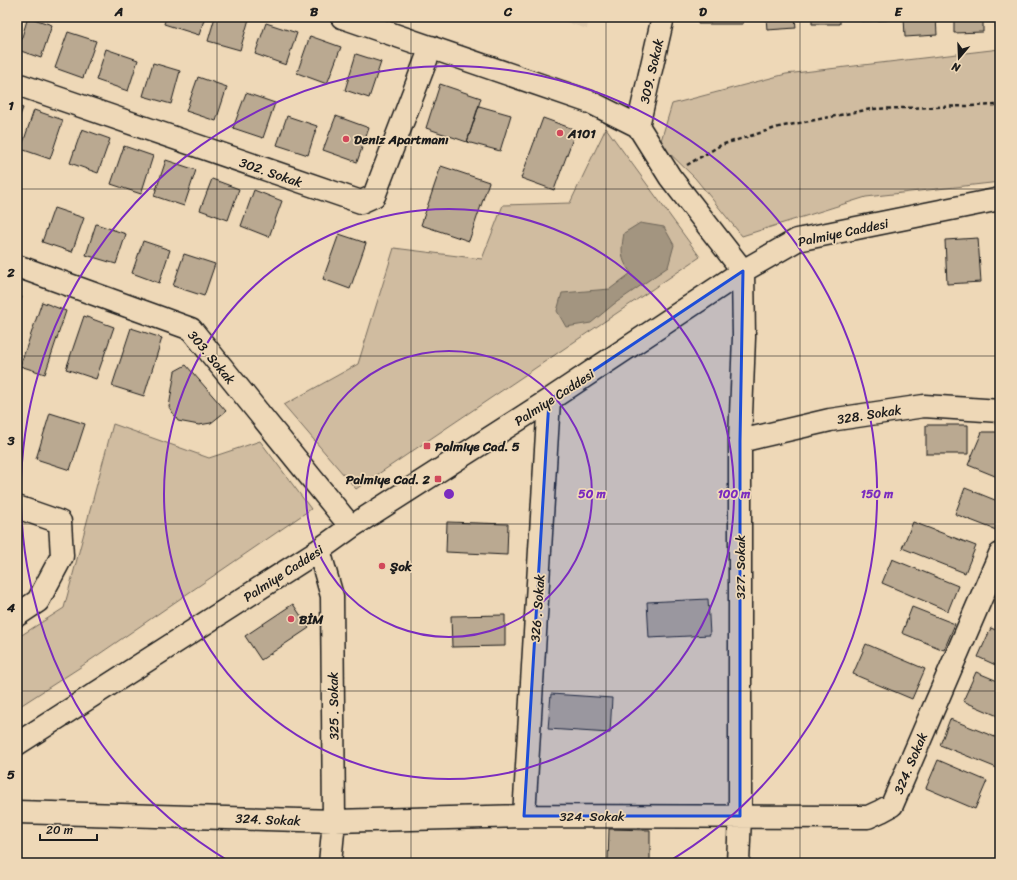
<svg xmlns="http://www.w3.org/2000/svg" width="1017" height="880" font-family="Sriracha,sans-serif">
	<style>
		.built { fill: #decaac }
		.green { fill: #d0bca0; stroke: #766c5e }
		.water { fill: #a39580; stroke: #6d6558 }
		.building { fill: #baa991; stroke: #1c1c1c }
		.lines { fill: none; stroke-linecap: round; stroke-linejoin: round }
		.minor-casing { stroke: #1c1c1c; stroke-width: 25 }
		.path { stroke: #1c1c1c; stroke-width: 2.5; stroke-dasharray: 4 3; stroke-linecap: butt }
		.minor { stroke: #eed8b7; stroke-width: 22 }
		.marked { fill: #1d4ed8; fill-opacity: 0.2; stroke: #1d4ed8; stroke-width: 3; stroke-linejoin: round }
		.grid { fill: none; stroke: #1c1c1c; stroke-width: 1; stroke-opacity: 0.55 }
		.ring { fill: none; stroke: #7b2cbf; stroke-width: 2 }
		.poi-dot { fill: #d1495b; stroke: #eed8b7; stroke-width: 1.5 }
		.labels { text-anchor: middle; stroke-width: 3.5; stroke-linejoin: round; paint-order: stroke }
		.street-label { font-size: 13px; fill: #1c1c1c; stroke: #eed8b7 }
		.poi-label { font-size: 13px; font-weight: bold; fill: #1c1c1c; stroke: #eed8b7; text-anchor: start }
		.centre { fill: #7b2cbf; stroke: #eed8b7; stroke-width: 2 }
		.ring-label { font-size: 12px; text-anchor: middle; font-weight: bold; fill: #7b2cbf; stroke: #eed8b7; stroke-width: 3.5; stroke-linejoin: round; paint-order: stroke }
		.neatline { fill: none; stroke: #1c1c1c; stroke-width: 1.5 }
		.grid-label { font-size: 13px; text-anchor: middle; font-weight: bold; fill: #1c1c1c }
	</style>
	<rect width="100%" height="100%" fill="#eed8b7"/>
	<filter id="ink" filterUnits="userSpaceOnUse"><feTurbulence type="fractalNoise" baseFrequency=".025" numOctaves="2"/><feDisplacementMap in="SourceGraphic" scale="8" xChannelSelector="R" yChannelSelector="G"/><feConvolveMatrix kernelMatrix="1 2 1 2 8 2 1 2 1" color-interpolation-filters="sRGB"/></filter>
	<g filter="url(#ink)">
		<path class="built" d="M551 17H589L587 29Z"/>
		<path class="green" d="M1000 49V182L866 197 742 236 695 178 660 144 672 104 786 74Z
			M606 128 700 257 356 489 284 405 358 364 394 248 482 259 503 205 570 203Z
			M113 424 209 458 260 441 311 509 79 668 17 708V638L64 608Z"/>
		<path class="water" d="M640 223 664 227 674 245 668 267 614 304 591 323 566 327 557 311 562 293 610 289 631 273C620 259 621 250 624 233Z"/>
		<path class="building" d="M28 17 52 25 41 58 18 50Z
			M166 17H205L199 35 164 24Z
			M215 17H243L249 19 240 50 208 41Z
			M698 17H743V24H698Z
			M766 17H795L796 28 767 30Z
			M812 17H840V24H812Z
			M860 17H887V20L861 21Z
			M904 17H936L937 35 905 37Z
			M954 17H983V32L954 33Z
			M996 17H1000V30H996Z
			M266 23 297 33 286 65 255 54Z
			M68 32 96 41 83 78 55 68Z
			M310 36 341 47 327 84 297 73Z
			M106 49 138 60 128 91 96 80Z
			M356 54 381 62 369 98 345 90Z
			M153 63 180 71 171 104 143 96Z
			M198 77 227 87 216 121 186 111Z
			M440 84 481 98 467 142 426 128Z
			M246 93 275 103 263 138 233 128Z
			M17 106 23 108 17 123Z
			M479 106 511 115 500 151 467 142Z
			M34 110 63 120 50 159 21 149Z
			M287 116 317 126 308 155 277 145Z
			M336 116 369 128 357 162 323 150Z
			M543 118 576 130 554 190 521 178Z
			M82 129 110 139 98 173 70 163Z
			M124 146 153 156 141 194 111 184Z
			M166 160 196 170 184 206 154 196Z
			M441 166 489 182 469 241 421 225Z
			M212 179 239 189 228 220 200 210Z
			M254 190 282 201 269 237 241 226Z
			M54 208 84 218 72 252 42 242Z
			M96 224 126 234 116 264 86 255Z
			M339 234 366 243 350 289 323 279Z
			M978 238 981 282 947 284 945 240Z
			M143 241 170 250 159 283 132 273Z
			M184 254 215 264 204 296 173 286Z
			M17 295 22 297 17 311Z
			M42 302 66 311 45 374 20 366Z
			M84 316 114 327 96 379 66 369Z
			M131 328 162 338 144 396 112 386Z
			M186 365 226 411 211 423 199 425 178 421 169 407 175 371Z
			M50 413 85 424 70 470 36 459Z
			M926 425H968V454H926Z
			M982 432H1000V478L968 465Z
			M965 488 1000 502V519L996 530 955 514Z
			M447 522 508 524 507 555 446 552Z
			M913 522 976 546 965 573 902 548Z
			M892 559 958 586 948 611 882 583Z
			M708 599 710 635 649 638 647 602Z
			M293 604 309 628 261 660 245 636Z
			M912 607 955 624 944 650 902 633Z
			M505 615V646L452 647 451 616Z
			M991 628 1000 632V667L978 657Z
			M866 644 925 669 912 699 853 674Z
			M976 672 1000 682V717L963 701Z
			M551 694 612 698 610 733 548 729Z
			M950 719 1000 739V761L997 768 940 745Z
			M938 760 987 781 975 809 926 788Z
			M609 829 650 830V863H608Z"/>
		<g class="lines">
			<defs>
				<path id="minor" d="M342 17 590 102 638 126 670 177 743 271 744 337 740 441V816L738 863
					M17 84 361 202 374 196 431 47
					M638 126 663 17
					M17 266 191 329 351 527
					M740 441 830 420 924 406 1000 411
					M17 507 60 522 62 556 38 601 17 615
					M319 550 332 596 334 821 330 863
					M17 744 319 550 351 527 549 400 743 271 797 240 1000 199
					M17 812 334 821 524 816 868 817 881 811 892 805 1000 554
					M524 816 549 400"/>
			</defs>
			<use href="#minor" class="minor-casing"/>
			<path class="path" d="M687 165 721 145 779 127 871 109 1000 105"/>
			<use href="#minor" class="minor"/>
		</g>
	</g>
	<path class="marked" d="M743 271 740 441V816H524L549 400Z"/>
	<path class="grid" d="M217 17V863M411 17V863M606 17V863M800 17V863M17 189H1000M17 356H1000M17 524H1000M17 691H1000"/>
	<g class="ring">
		<circle cx="449" cy="494" r="143"/>
		<circle cx="449" cy="494" r="285"/>
		<path d="M232 863A428 428 0 1 1 666 863"/>
	</g>
	<g class="poi-dot">
		<circle cx="560" cy="133" r="4"/>
		<circle cx="346" cy="139" r="4"/>
		<rect x="423" y="442" width="8" height="8" rx="2"/>
		<rect x="434" y="475" width="8" height="8" rx="2"/>
		<circle cx="382" cy="566" r="4"/>
		<circle cx="291" cy="619" r="4"/>
	</g>
	<g class="labels">
		<g class="street-label">
			<text transform="translate(651 71) rotate(-77)" y="5">309. Sokak</text>
			<text transform="translate(271 172) rotate(19)" y="5">302. Sokak</text>
			<text transform="translate(843 232) rotate(-12)" y="5">Palmiye Caddesi</text>
			<text transform="translate(212 357) rotate(50)" y="5">303. Sokak</text>
			<text transform="translate(554 397) rotate(-33)" y="5">Palmiye Caddesi</text>
			<text transform="translate(869 414) rotate(-9)" y="5">328. Sokak</text>
			<text transform="translate(740 567) rotate(-90)" y="5">327. Sokak</text>
			<text transform="translate(283 573) rotate(-33)" y="5">Palmiye Caddesi</text>
			<text transform="translate(537 608) rotate(-86)" y="5">326 . Sokak</text>
			<text transform="translate(333 706) rotate(-91)" y="5">325 . Sokak</text>
			<text transform="translate(910 763) rotate(-67)" y="5">324. Sokak</text>
			<text x="592" y="821">324. Sokak</text>
			<text transform="translate(268 819) rotate(2)" y="5">324. Sokak</text>
		</g>
		<g class="poi-label">
			<text x="568" y="138">A101</text>
			<text x="354" y="144">Deniz Apartmanı</text>
			<text x="435" y="451">Palmiye Cad. 5</text>
			<text x="430" y="484" text-anchor="end">Palmiye Cad. 2</text>
			<text x="390" y="571">Şok</text>
			<text x="299" y="624">BİM</text>
		</g>
	</g>
	<circle cx="449" cy="494" r="6" class="centre"/>
	<g class="ring-label">
		<text x="592" y="498">50 m</text>
		<text x="734" y="498">100 m</text>
		<text x="877" y="498">150 m</text>
	</g>
	<rect width="1017" height="880" fill="none" stroke="#eed8b7" stroke-width="44"/>
	<g transform="translate(959 58) rotate(199)" stroke="#eed8b7" stroke-width="3" paint-order="stroke">
	<path d="M0-3L7 15L0 10L-7 15Z" fill="#1c1c1c"/>
	<text y="-6" font-size="11" font-weight="bold" text-anchor="middle" fill="#1c1c1c">N</text>
	</g>
	<path d="M40 834v6h57v-6" fill="none" stroke="#1c1c1c" stroke-width="2"/>
	<text x="46" y="834" font-size="12" fill="#1c1c1c" stroke="#eed8b7" stroke-width="3" paint-order="stroke">20 m</text>
	<rect x="22" y="22" width="973" height="836" class="neatline"/>
	<g class="grid-label">
		<text x="119" y="16">A</text>
		<text x="314" y="16">B</text>
		<text x="508" y="16">C</text>
		<text x="703" y="16">D</text>
		<text x="898" y="16">E</text>
		<text x="11" y="110">1</text>
		<text x="11" y="277">2</text>
		<text x="11" y="445">3</text>
		<text x="11" y="612">4</text>
		<text x="11" y="779">5</text>
	</g>
</svg>
